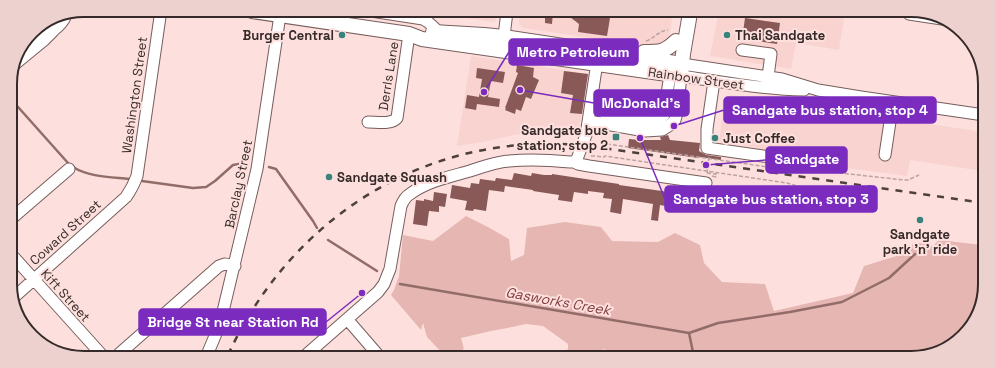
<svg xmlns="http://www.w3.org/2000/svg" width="995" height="368" font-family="'Space Grotesk',sans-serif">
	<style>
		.built { fill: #f9d3d0 }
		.green { fill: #e6b6b2 }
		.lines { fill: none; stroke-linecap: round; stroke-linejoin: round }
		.stream { stroke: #926c69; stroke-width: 2.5 }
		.building { fill: #885957 }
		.minor-casing { stroke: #775d5c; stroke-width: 13 }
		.major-casing { stroke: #775d5c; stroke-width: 16 }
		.path { stroke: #baa3a1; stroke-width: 1.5; stroke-dasharray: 4 2; stroke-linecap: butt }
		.minor { stroke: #fff; stroke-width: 11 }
		.major { stroke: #fff; stroke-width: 14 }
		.rail { stroke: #4d403f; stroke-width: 2.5; stroke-dasharray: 7 7; stroke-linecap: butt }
		.path-bridge { stroke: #baa3a1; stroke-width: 1.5; stroke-dasharray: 4 2; stroke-linecap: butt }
		.poi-dot { fill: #3a827c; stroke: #fde0dd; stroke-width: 1.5 }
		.labels { text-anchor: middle; stroke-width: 4; stroke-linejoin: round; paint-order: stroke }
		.poi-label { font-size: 13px; font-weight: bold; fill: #352a29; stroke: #fde0dd; text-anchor: start }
		.street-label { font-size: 13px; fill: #352a29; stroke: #fde0dd }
		.water-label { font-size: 14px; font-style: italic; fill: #803d3c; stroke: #fde0dd }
		.rim { fill: none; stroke: #352a29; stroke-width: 2 }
		.leader { fill: none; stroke: #7b2cbf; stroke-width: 1.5 }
		.callout-dot { fill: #7b2cbf; stroke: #fde0dd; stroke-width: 1.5 }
		.callout { fill: #7b2cbf; stroke: #7b2cbf; stroke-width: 1.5 }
		.callout-label { font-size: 14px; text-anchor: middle; font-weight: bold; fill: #fff }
	</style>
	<rect width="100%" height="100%" fill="#fde0dd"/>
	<path class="built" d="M420 12H497L495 22Z
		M520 12 673 13 669 39 658 48 523 28 520 25 519 22Z
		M721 13H845L839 50 796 43 791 69 710 56 718 15Z
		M471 56 588 74 578 135 531 134 513 135 483 142 457 146Z
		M731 95 984 132 983 171 910 160 907 176 815 164 803 156 719 141 725 100Z"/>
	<path class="green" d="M466 216 486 226 509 239 511 261 524 255 527 228 565 222 601 227 612 241 658 242 675 233 700 245 704 263 722 282 765 284 774 311 853 293 864 266 903 254 915 242 933 246 939 240 982 245 981 308 956 343 916 358 624 357 604 349 597 356H558L568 349V344L543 326 526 324 512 327 491 331 461 338 464 349 449 356H445L427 337 423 323 421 330 391 295 394 290 399 276 403 235 433 241Z"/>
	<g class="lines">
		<path class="stream" d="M10 98 68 163
			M73 167C89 177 110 177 129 179
			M269 167 276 169 313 221 317 228
			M142 181 193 188 206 187 215 181 233 165 245 163
			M328 240 377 271
			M400 284 689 333 718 323 790 312 842 302 889 278 915 254
			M689 333 694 357"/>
	</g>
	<path class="building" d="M545 12H553L552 24 545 23Z
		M584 12H611L607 36 578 32 579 24 566 14 584 16Z
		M745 18 780 23 777 44 742 39Z
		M517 65 534 68 533 77 539 80 531 99 526 97 521 111 516 109 515 114 505 110 506 108H505L518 73 516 72Z
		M477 68 505 72 503 83 491 81 488 97 500 99 499 107 477 104 476 110 465 108 467 95 479 97 482 79 476 78Z
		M564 71 588 74 582 114 570 113 573 95 561 93Z
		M668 135 670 140 700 143 699 151 706 155 721 157V160L699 157 698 158 628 148 629 139 639 140H661L660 137Z
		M514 173 531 176 532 173 544 175H552V174L619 184V185L662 191 678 194 675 208 660 205 658 221 651 220 653 204 623 199 621 214 610 212 612 199 603 198 604 193 588 191V194L574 192 572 202 558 200 559 195 533 191V190L505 186 504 192 489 190 486 211 474 209 473 211 465 210 467 201 450 198 452 185 470 188 471 183 479 184 480 179 495 181 496 178 512 180Z
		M434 192 447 194 445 207 439 206V212L429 211 427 226 413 224 416 200 424 201V199L433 201Z"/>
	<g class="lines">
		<defs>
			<path id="minor" d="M371 11 423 19 428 22 440 33
				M909 14 942 19
				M503 44 507 12
				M742 50 771 54 767 84
				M682 64 782 79 818 90 861 97 984 115
				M714 81 707 129V148L798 161
				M592 100 605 104 657 111H665
				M591 106 608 115 653 122 658 121 664 115 670 74
				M589 121 645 131 662 130 670 125 675 120 677 113 681 76C722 82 763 89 804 90
				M368 122C377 122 391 125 397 118L409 34
				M885 155 893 102
				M574 162 577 159 586 135 598 56
				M11 219 69 169
				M11 254 101 354
				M12 299 126 197C131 190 134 184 137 176L161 10
				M347 319 379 356
				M119 354 219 266 225 264 235 266
				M207 355 220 324 257 169 280 15
				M306 355 378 292 384 284 390 269 401 206C403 201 405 197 410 194 428 181 449 177 470 171 482 167 496 162 509 161 529 159 550 160 570 162H574L578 164 589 166 706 183"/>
			<path id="major" d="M252 11 409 34 422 39 681 76 683 54 690 13
				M32 32C47 34 55 30 63 18
				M433 32 484 35 504 37 682 64
				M644 52C660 52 665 52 676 41
				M15 62 43 39 52 30"/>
		</defs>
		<use href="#minor" class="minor-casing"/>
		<use href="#major" class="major-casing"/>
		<path class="path" d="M646 41C655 38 658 31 668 30
			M607 144 789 170 804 171 813 170 904 180H908L919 175
			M591 156H594L604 157 605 156 787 183 801 187 837 192 840 197 856 202
			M707 173 716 174V177L712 176"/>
		<use href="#minor" class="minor"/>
		<use href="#major" class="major"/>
		<path class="rail" d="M228 355C285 231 402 147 540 144 561 143 582 145 603 148L983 203"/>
		<path class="path-bridge" d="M707 173 709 156"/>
	</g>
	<g class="poi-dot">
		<circle cx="342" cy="35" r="4"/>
		<circle cx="727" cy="35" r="4"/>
		<rect x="612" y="133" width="8" height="8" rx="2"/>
		<circle cx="715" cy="138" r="4"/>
		<circle cx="329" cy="177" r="4"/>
		<circle cx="920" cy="220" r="4"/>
	</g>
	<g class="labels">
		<g class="poi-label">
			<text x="334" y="40" text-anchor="end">Burger Central</text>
			<text x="735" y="40">Thai Sandgate</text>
			<text x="608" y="135" text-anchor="end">Sandgate bus<tspan x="608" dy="15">station, stop 2</tspan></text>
			<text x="723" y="143">Just Coffee</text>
			<text x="337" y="182">Sandgate Squash</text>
			<text x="920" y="239" text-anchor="middle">Sandgate<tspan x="920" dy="15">park 'n' ride</tspan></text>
		</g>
		<g class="street-label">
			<text transform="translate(388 76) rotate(-81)" y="5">Derrls Lane</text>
			<text transform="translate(696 78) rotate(8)" y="5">Rainbow Street</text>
			<text transform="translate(134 95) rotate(-82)" y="5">Washington Street</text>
			<text transform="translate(238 184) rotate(-78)" y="5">Barclay Street</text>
			<text transform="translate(65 232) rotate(-42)" y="5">Coward Street</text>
			<text transform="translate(66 295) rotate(48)" y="5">Kift Street</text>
		</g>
		<g class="water-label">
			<text transform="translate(558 301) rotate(10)" y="5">Gasworks Creek</text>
		</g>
	</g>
	<path d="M0 0H995V368H0ZM84 17H911A67 67 0 0 1 978 84V284A67 67 0 0 1 911 351H84A67 67 0 0 1 17 284V84A67 67 0 0 1 84 17Z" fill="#edd1cf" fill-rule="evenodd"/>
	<path class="rim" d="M84 17H911A67 67 0 0 1 978 84V284A67 67 0 0 1 911 351H84A67 67 0 0 1 17 284V84A67 67 0 0 1 84 17Z"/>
	<path class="leader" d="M484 92L509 52M520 90L594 103M674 126L724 110M706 165L766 160M640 138L665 199M362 293L326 322"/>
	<g class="callout-dot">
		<circle cx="484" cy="92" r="4"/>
		<circle cx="520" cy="90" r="4"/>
		<circle cx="674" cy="126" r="4"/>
		<circle cx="706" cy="165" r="4"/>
		<circle cx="640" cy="138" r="4"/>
		<circle cx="362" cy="293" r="4"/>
	</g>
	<g class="callout">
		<rect x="509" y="39" width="129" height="26" rx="4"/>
		<rect x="594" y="90" width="95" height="26" rx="4"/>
		<rect x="724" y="97" width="212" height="26" rx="4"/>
		<rect x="766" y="147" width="81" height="26" rx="4"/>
		<rect x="665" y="186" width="212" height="26" rx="4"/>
		<rect x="139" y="309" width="187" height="26" rx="4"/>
	</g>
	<g class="callout-label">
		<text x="573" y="57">Metro Petroleum</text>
		<text x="641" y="108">McDonald's</text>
		<text x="830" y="115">Sandgate bus station, stop 4</text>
		<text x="807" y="164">Sandgate</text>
		<text x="771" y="204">Sandgate bus station, stop 3</text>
		<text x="233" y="327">Bridge St near Station Rd</text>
	</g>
</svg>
